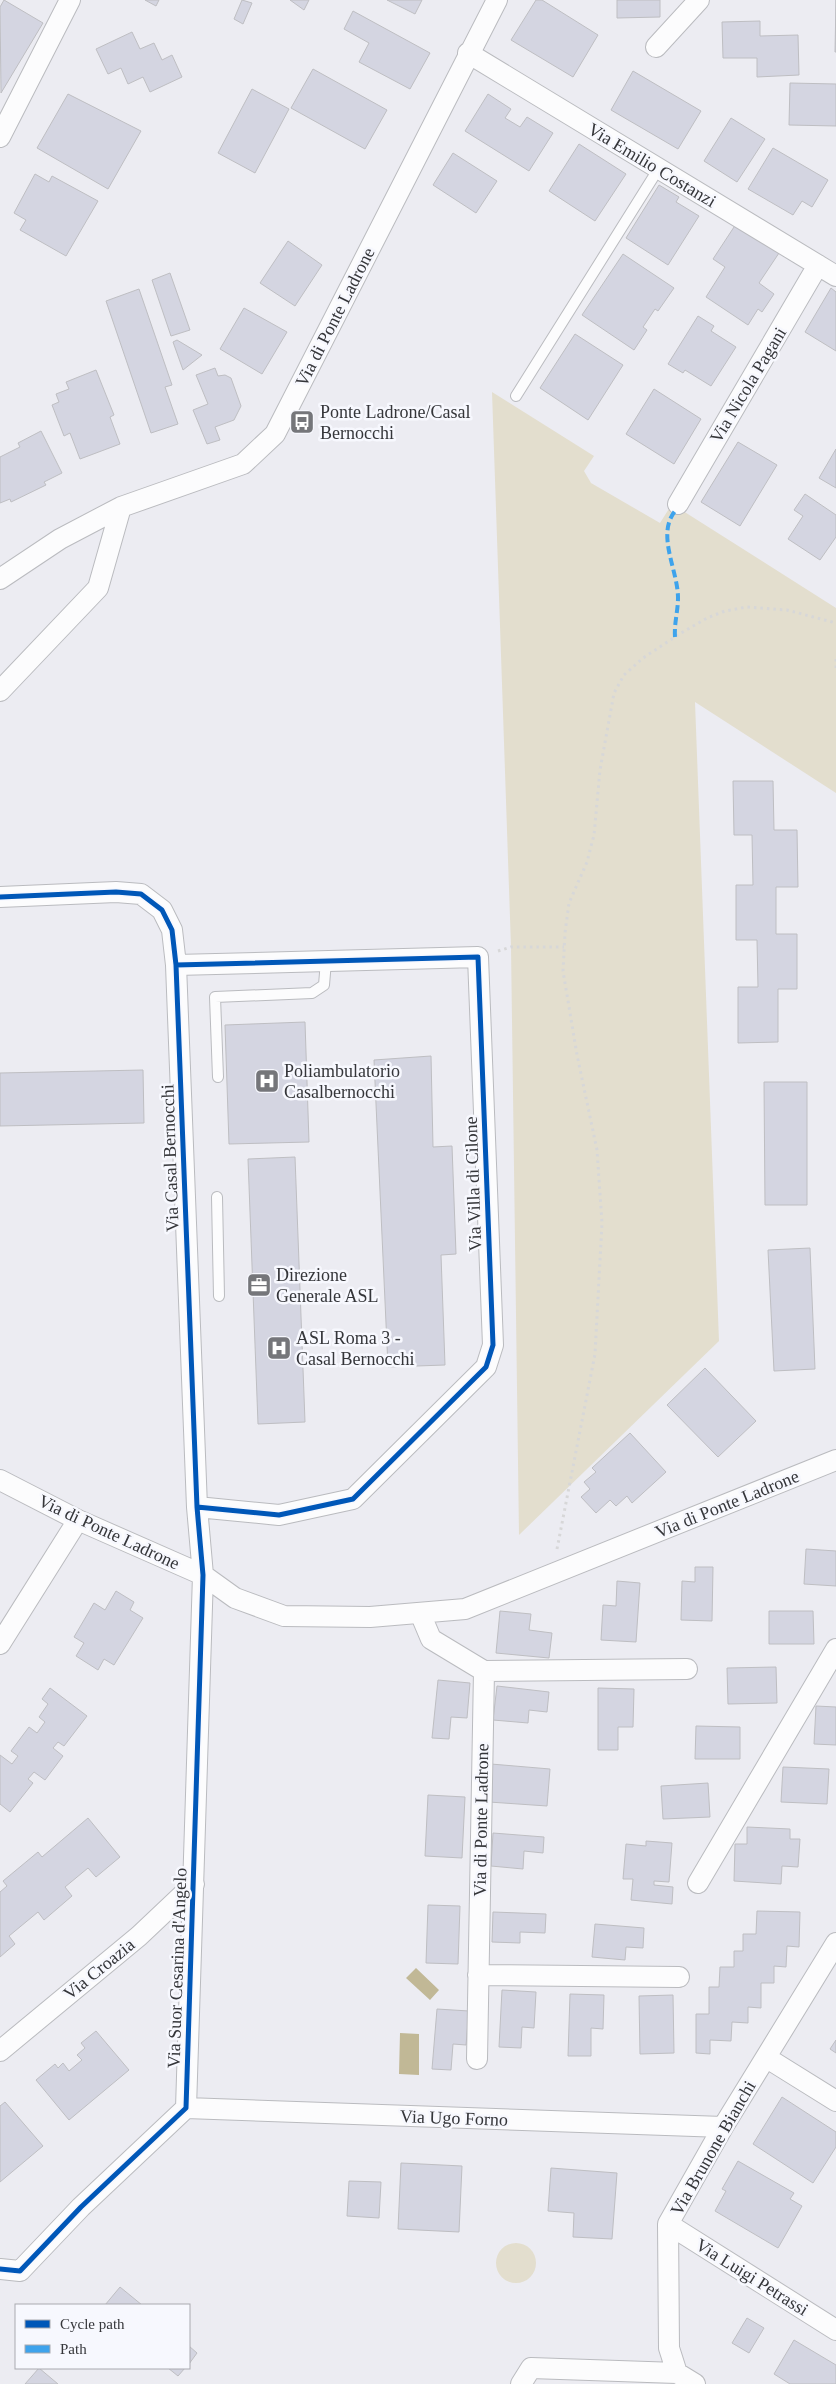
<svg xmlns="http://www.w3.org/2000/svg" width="836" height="2384" font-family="Georgia,serif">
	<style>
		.green { fill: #e3dece }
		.water { fill: #c1b896 }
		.building { fill: #d4d5e1; stroke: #bebec2 }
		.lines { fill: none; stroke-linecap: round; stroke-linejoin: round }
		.service-casing { stroke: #babbbf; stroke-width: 12 }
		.minor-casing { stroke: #babbbf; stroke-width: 22 }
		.path { stroke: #d7d7d8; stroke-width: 3; stroke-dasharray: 2.5 4; stroke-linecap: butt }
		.service { stroke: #fcfcfd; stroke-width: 10 }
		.minor { stroke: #fcfcfd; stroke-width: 20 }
		.quiet { stroke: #3ea3ec; stroke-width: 4; stroke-dasharray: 8 4; stroke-linecap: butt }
		.cycleway-casing { stroke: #f7f8fe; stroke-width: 8 }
		.cycleway { stroke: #0057b8; stroke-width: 5 }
		.labels { text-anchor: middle; stroke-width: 5; stroke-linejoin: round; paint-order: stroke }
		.street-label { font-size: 18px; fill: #35363a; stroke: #f7f8fe }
		.poi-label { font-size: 18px; fill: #35363a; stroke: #f7f8fe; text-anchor: start }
	</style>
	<rect width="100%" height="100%" fill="#ececf2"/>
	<path class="green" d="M492 392 594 456 584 471 591 483 660 523 672 504 836 608V793L695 702 719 1341 519 1535 511 947Z
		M496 2263a20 20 0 1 1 40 0a20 20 0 1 1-40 0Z"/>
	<path class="water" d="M416 1968 439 1990 430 2000 406 1978Z
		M400 2033 419 2034V2075L399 2074Z"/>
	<path class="building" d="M4 0 43 23 1 93 0 7Z
		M145 0H159L156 6Z
		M242 0 252 3 243 24 234 19Z
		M290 0H309L304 10Z
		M387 0H422L415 14Z
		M536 0H542L598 35 573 77 511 40Z
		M617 0H660V17L617 18Z
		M836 0V52H835Z
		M353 11 430 53 410 89 359 62 369 43 344 29Z
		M760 21V36L798 35 799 75 757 77V58H723L722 22Z
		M132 32 140 49 154 43 162 60 172 55 182 77 150 92 143 77 128 84 121 68 108 74 96 49Z
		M313 69 387 110 365 149 291 108Z
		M633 71 701 111 678 149 611 110Z
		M790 83 836 84V126L789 125Z
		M252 89 289 109 255 173 218 153Z
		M68 94 141 131 108 189 37 148Z
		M488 94 511 109 505 118 520 127 527 117 553 133 529 171 465 131Z
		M731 118 765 139 737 182 704 161Z
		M579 144 626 174 595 221 549 191Z
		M773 148 828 180 812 207 802 201 793 215 748 189Z
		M453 153 497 181 476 213 433 185Z
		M35 174 49 182 52 176 98 201 66 256 20 230 26 220 14 213Z
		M659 185 679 197 676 202 699 216 668 265 626 238Z
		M736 224 779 253 759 283 774 294 762 312 758 309 748 325 706 297 725 267 713 259Z
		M288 241 322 265 295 306 260 283Z
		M623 254 674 288 658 311 655 309 643 327 647 330 634 350 582 315Z
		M170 273 190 330 171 336 152 280Z
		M831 288 836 292V351L805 332Z
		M139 289 172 385 165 387 178 424 151 433 106 301Z
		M244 308 287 332 262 374 220 349Z
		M698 316 714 326 711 331 736 347 711 386 685 370 683 373 668 364Z
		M575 334 623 365 588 420 540 388Z
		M177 340 202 355 183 370 173 342Z
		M215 368 218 376 225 375 231 378 241 406 234 420 215 427 220 440 207 444 193 410 208 404 196 375Z
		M96 370 114 415 110 417 120 444 80 459 70 433 64 436 52 405 59 402 56 394 69 389 66 382Z
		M654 389 701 419 674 464 626 434Z
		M41 431 62 473 44 482 46 485 11 502 10 499 0 503V457L20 447 18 443Z
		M738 442 777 465 740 526 701 502Z
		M836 449V488L819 478Z
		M805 494 836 515V537L820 560 788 539 803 516 794 510Z
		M733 781H773L774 830H797L798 887H776V934H797V989H778V1042L738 1043V987H758L757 940H736V885H753L752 835H734Z
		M305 1022 309 1142 229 1144 225 1025Z
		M431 1056 433 1147 452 1146 456 1254 441 1255 445 1365 388 1367 374 1060Z
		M143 1070 144 1123 0 1126V1073Z
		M764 1082H807V1205H765Z
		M295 1157 305 1422 258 1424 248 1159Z
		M810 1248 815 1369 774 1371 768 1250Z
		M705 1368 756 1421 718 1457 667 1405Z
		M630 1433 666 1472 632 1503 627 1496 616 1506 610 1500 596 1513 581 1497 590 1489 584 1482 596 1472 592 1468Z
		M806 1549 836 1551V1586L804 1584Z
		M695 1567H713L712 1621 681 1620 682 1581 695 1582Z
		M617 1581 640 1583 636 1642 601 1640 603 1605 616 1606Z
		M116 1591 134 1602 130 1610 143 1618 114 1665 104 1659 98 1670 76 1656 84 1643 74 1637 94 1603 105 1610Z
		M500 1611 531 1614 529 1630 552 1633 549 1658 496 1653Z
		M769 1611H813L814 1644H769Z
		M776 1667 777 1703 728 1704 727 1668Z
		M438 1680 470 1683 467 1718 451 1717 449 1739 432 1738Z
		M497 1686 549 1692 547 1712 529 1710 528 1723 493 1720Z
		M50 1688 87 1716 64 1746 58 1742 53 1748 63 1756 45 1780 34 1772 28 1779 33 1783 10 1812 0 1804V1755L12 1764 18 1756 11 1751 29 1727 37 1733 45 1722 39 1717 48 1704 42 1699Z
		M598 1688 634 1689 633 1727H618V1750H598Z
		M816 1706 836 1707V1745L814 1744Z
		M696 1726 740 1727V1759H695Z
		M491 1764 550 1769 547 1806 489 1802Z
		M783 1767 829 1769 827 1804 781 1802Z
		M708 1783 710 1817 663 1819 661 1786Z
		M428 1795 465 1797 462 1858 425 1856Z
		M88 1818 120 1857 96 1877 88 1868 65 1887 72 1896 44 1920 38 1912 9 1936 15 1944 0 1957V1892L7 1886 3 1881 38 1852 42 1857Z
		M747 1827 790 1829V1839H800L798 1867 782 1866 781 1884 734 1881 735 1844H747Z
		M493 1833 544 1837 543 1853 524 1851 523 1869 491 1866Z
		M646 1841 672 1843 669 1882 654 1881V1885L673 1887 672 1904 631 1900 633 1879H623L626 1844 646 1846Z
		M428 1905 460 1906 458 1964 426 1963Z
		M757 1911 800 1912 799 1947 787 1946 786 1967 774 1966V1983H761V2008L748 2007V2023L732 2022 731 2041 710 2040V2054L696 2053V2014H709V1987H719L720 1967H734V1951H743V1934H756Z
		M493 1912 546 1914 545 1933 520 1932V1943L492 1942Z
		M595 1924 644 1928 643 1948 626 1947 625 1960 592 1957Z
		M502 1990 536 1992 534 2028 522 2027 521 2048 499 2047Z
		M570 1994 604 1995 603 2029 591 2028V2056H568Z
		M673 1995 674 2053 640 2054 639 1996Z
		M437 2009 469 2011 466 2045 453 2044 451 2070 432 2069Z
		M96 2031 129 2070 69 2120 36 2080 55 2064 58 2068 63 2063 69 2071 82 2060 77 2055 85 2048 81 2043Z
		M836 2040V2053L830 2049Z
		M782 2097 836 2132V2147L813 2183 753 2144Z
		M5 2102 43 2146 0 2182V2106Z
		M738 2161 794 2193 790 2199 802 2206 778 2248 715 2211 726 2191 722 2189Z
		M401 2163 462 2166 459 2232 398 2229Z
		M551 2168 617 2173 612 2239 573 2237 574 2213 548 2211Z
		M349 2181 381 2182 379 2218 347 2216Z
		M120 2287 142 2305H105Z
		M747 2318 764 2328 749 2353 732 2343Z
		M794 2340 836 2365V2384H790L774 2374Z
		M189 2346 197 2353 189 2364Z
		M39 2368 58 2384H25Z
		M168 2368H185L178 2376Z"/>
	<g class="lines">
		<defs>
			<path id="service" d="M516 396 659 168
				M218 1077 215 997 312 993 324 985 326 961
				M217 1197 219 1296"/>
			<path id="minor" d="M656 47 699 0
				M468 53 836 276
				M0 137 70 0
				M678 504 818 265
				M0 579 60 539 121 507 243 464 275 434 497 0
				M0 691 98 588 121 507
				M0 897 116 892 141 894 162 910 172 930 176 965 197 1507 203 1575 186 2108 81 2207 20 2271 0 2269
				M176 965 478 957 493 1345 486 1367 353 1499 279 1515 197 1507
				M0 1480 78 1520 203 1575 235 1598 284 1616 370 1617 465 1609 836 1460
				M420 1613 431 1639 484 1671 477 2059
				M0 1644 78 1520
				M484 1671 687 1669
				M698 1883 836 1649
				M478 1975 679 1977
				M0 2051 139 1936 194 1884
				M767 2058 836 2101
				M186 2108 723 2127
				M668 2224 836 2330
				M677 2373 669 2348 668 2224 723 2127 836 1943
				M521 2384 531 2368 677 2373 695 2384"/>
		</defs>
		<use href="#service" class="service-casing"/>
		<use href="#minor" class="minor-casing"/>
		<path class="path" d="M836 659V669
			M498 951 511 947H564
			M557 1549 595 1354 602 1223 597 1150 577 1055 563 971 565 933 569 903 587 862 594 835 600 770 614 693 624 675 643 658 681 633 707 618 725 611 747 607 787 610 836 623"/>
		<use href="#service" class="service"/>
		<use href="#minor" class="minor"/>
		<path class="quiet" d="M675 637C674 624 678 611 678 598 678 570 656 535 675 511"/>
		<defs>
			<path id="cycleway" d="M0 897 116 892 141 894 162 910 172 930 176 965 197 1507 203 1575 186 2108 81 2207 20 2271 0 2269
				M176 965 478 957 493 1345 486 1367 353 1499 279 1515 197 1507"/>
		</defs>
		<use href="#cycleway" class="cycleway-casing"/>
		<use href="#cycleway" class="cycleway"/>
	</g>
	<defs>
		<symbol id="bus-square" viewBox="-11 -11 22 22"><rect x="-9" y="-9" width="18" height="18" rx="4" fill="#75767a" stroke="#f7f8fe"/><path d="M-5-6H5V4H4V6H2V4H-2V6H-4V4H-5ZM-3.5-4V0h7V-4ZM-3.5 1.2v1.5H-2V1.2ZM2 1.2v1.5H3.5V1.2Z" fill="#fff"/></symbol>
		<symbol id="hospital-square" viewBox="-11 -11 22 22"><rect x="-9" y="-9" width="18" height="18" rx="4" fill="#75767a" stroke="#f7f8fe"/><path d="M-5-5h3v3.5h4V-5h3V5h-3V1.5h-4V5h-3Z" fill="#fff"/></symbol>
		<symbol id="office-square" viewBox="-11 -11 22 22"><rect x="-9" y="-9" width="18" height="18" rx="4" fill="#75767a" stroke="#f7f8fe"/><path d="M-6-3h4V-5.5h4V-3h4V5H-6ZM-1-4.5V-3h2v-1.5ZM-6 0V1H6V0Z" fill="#fff"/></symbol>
	</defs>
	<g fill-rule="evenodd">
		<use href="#bus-square" x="288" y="408" width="28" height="28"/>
		<use href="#hospital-square" x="253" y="1067" width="28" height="28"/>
		<use href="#office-square" x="245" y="1271" width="28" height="28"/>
		<use href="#hospital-square" x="265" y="1334" width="28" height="28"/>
	</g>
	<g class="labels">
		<g class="street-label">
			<text transform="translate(652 165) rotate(31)" y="6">Via Emilio Costanzi</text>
			<text transform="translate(335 317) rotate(-63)" y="6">Via di Ponte Ladrone</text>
			<text transform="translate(748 385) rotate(-59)" y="6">Via Nicola Pagani</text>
			<text transform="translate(170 1158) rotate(-92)" y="6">Via Casal Bernocchi</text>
			<text transform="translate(473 1184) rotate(-92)" y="6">Via Villa di Cilone</text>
			<text transform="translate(727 1504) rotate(-22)" y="6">Via di Ponte Ladrone</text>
			<text transform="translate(109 1532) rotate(25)" y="6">Via di Ponte Ladrone</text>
			<text transform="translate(481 1820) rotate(-89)" y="6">Via di Ponte Ladrone</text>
			<text transform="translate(177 1968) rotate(-88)" y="6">Via Suor Cesarina d'Angelo</text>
			<text transform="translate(99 1969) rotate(-39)" y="6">Via Croazia</text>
			<text transform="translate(454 2118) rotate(2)" y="6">Via Ugo Forno</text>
			<text transform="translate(713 2148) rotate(-60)" y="6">Via Brunone Bianchi</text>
			<text transform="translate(752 2277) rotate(32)" y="6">Via Luigi Petrassi</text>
		</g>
		<g class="poi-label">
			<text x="320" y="418">Ponte Ladrone/Casal<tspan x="320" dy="21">Bernocchi</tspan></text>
			<text x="284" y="1077">Poliambulatorio<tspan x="284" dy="21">Casalbernocchi</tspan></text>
			<text x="276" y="1281">Direzione<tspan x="276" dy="21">Generale ASL</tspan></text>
			<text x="296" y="1344">ASL Roma 3 -<tspan x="296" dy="21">Casal Bernocchi</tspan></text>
		</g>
	</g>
	<rect x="15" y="2304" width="175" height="65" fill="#f7f8fe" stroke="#a9aab0"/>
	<rect x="25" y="2320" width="25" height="8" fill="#0057b8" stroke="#a9aab0"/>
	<text x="60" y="2329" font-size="15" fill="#35363a">Cycle path</text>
	<rect x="25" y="2345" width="25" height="8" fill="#3ea3ec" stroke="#a9aab0"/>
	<text x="60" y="2354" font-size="15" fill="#35363a">Path</text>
</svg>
